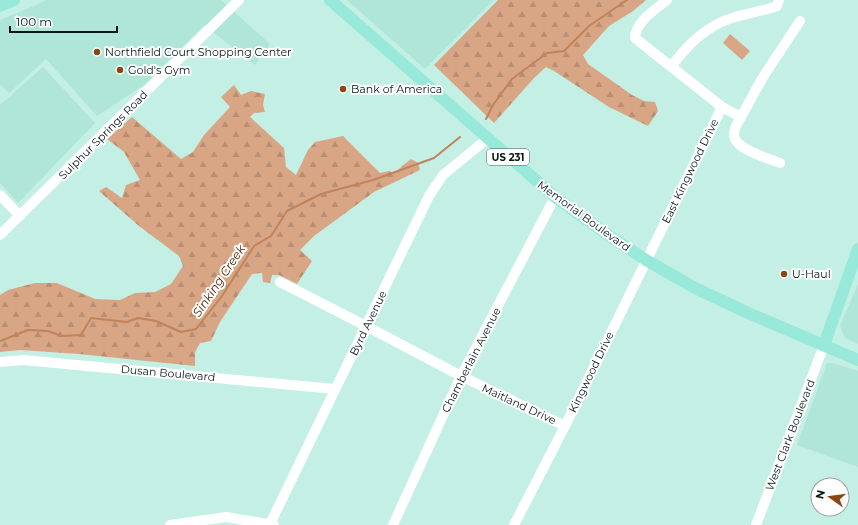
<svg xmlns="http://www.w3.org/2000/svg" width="858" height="525" font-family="Montserrat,sans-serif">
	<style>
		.built { fill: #b0e6d8 }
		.forest { fill: url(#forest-firs) }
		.garden { fill: #d9a685 }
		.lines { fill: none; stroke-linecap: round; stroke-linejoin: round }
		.stream { stroke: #c0835a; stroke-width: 2 }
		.minor { stroke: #fff; stroke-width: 10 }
		.major { stroke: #99e9da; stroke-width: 12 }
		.poi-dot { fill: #894813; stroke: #fff; stroke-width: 1.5 }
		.labels { text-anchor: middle; stroke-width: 4; stroke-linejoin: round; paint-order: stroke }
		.shield { fill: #fff; stroke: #515d5a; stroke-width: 1 }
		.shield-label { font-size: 10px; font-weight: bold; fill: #071814 }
		.poi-label { font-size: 11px; fill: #071814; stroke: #fff; text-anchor: start }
		.street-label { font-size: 11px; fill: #071814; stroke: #fff }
		.water-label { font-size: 12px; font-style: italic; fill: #4d2503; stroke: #fff }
	</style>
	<defs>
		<pattern id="forest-firs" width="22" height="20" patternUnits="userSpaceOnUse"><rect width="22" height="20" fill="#d9a685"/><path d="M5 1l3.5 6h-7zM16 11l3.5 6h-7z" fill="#b98e72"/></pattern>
	</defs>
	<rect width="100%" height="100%" fill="#c3efe4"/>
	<path class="built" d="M46 0H221L270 44 255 65 204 25 144 85 97 116 46 59 9 93 0 84V20L36 5Z
		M347 0H494L425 69Z
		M43 67 95 123 18 203 0 183V105Z
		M858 284V344L845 338 840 326Z
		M827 363H833L858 371V467L797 445Z"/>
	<path class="forest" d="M498 0H646L633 11 609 26 583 55 588 64 632 95 644 101 655 102 658 111 648 126 609 107 554 71 546 67 534 78 494 123 434 65Z
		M234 85 241 95 251 91 265 94 263 105 265 112 254 113 250 117 284 148 286 167 296 175 308 150 315 142 343 136 380 173 389 171 394 173 411 159 418 163 420 170 374 192 314 236 300 250 312 261 297 284 279 275H272L270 283 263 282 262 273 252 274 220 322 211 341 200 343 195 352V366L79 354 20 350 0 352V295L8 290 35 283H57L95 299 120 300 135 293 155 292 171 284 183 266 179 256 139 226 99 191 106 187 122 198 126 185 140 180 124 152 107 139 132 117 181 159 193 152 204 135 230 107 221 97Z"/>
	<path class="garden" d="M730 34 750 51 742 60 723 43Z"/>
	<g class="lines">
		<path class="stream" d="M486 119 493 105 512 79 547 53 564 51 589 26 627 0
			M0 341 28 330 48 331 62 336 81 335 91 318 127 322 138 318 156 321 181 332 196 329 222 296 254 246 271 236 287 211 321 194 373 180 434 158 460 137"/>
		<path class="minor" d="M671 67C688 44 707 25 735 17 749 13 763 11 777 6L779 0
			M722 107 741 117C738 122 734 128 734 134 733 149 768 158 780 163
			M741 117 763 77 800 21
			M0 195 20 216
			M0 235 239 0
			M280 282 366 326 461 376 565 426
			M0 362 23 360 335 389
			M270 524 429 196 443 175 487 139
			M170 525 226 517 274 525
			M393 525 461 376 555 197
			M514 525 565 426 722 107 635 38C635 22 656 9 667 0
			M756 525 824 345"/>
		<path class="major" d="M330 0 555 197 605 233 646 260 695 288 746 312 858 360
			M0 6 14 0
			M824 345 858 249"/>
	</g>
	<g class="poi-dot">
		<circle cx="97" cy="52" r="4"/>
		<circle cx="120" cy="70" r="4"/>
		<circle cx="343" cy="89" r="4"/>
		<circle cx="784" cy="274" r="4"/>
	</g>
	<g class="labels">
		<rect class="shield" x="487" y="149" width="42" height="16" rx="3"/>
		<g class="shield-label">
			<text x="508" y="161">US 231</text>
		</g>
		<g class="poi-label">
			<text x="105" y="56">Northfield Court Shopping Center</text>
			<text x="128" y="74">Gold's Gym</text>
			<text x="351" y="93">Bank of America</text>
			<text x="792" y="278">U-Haul</text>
		</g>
		<g class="street-label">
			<text transform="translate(103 135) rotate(-45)" y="4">Sulphur Springs Road</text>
			<text transform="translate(690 171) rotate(-64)" y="4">East Kingwood Drive</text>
			<text transform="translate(584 216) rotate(36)" y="4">Memorial Boulevard</text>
			<text transform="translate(368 323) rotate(-64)" y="4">Byrd Avenue</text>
			<text transform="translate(471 360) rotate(-63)" y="4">Chamberlain Avenue</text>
			<text transform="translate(591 372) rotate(-64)" y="4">Kingwood Drive</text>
			<text transform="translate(168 373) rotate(5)" y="4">Dusan Boulevard</text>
			<text transform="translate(519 404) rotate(25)" y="4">Maitland Drive</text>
			<text transform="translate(790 435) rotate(-69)" y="4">West Clark Boulevard</text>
		</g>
		<g class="water-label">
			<text transform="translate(219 281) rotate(-56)" y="4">Sinking Creek</text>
		</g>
	</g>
	<g transform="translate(830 497) rotate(284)"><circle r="19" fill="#ffffff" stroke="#9ca3a1"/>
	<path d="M0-3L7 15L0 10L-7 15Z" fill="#894813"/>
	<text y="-6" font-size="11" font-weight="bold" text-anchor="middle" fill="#071814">N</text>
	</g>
	<path d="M10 26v6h107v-6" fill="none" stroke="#071814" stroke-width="2"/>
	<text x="16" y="26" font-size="12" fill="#071814" stroke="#ffffff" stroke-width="3" paint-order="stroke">100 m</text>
</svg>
